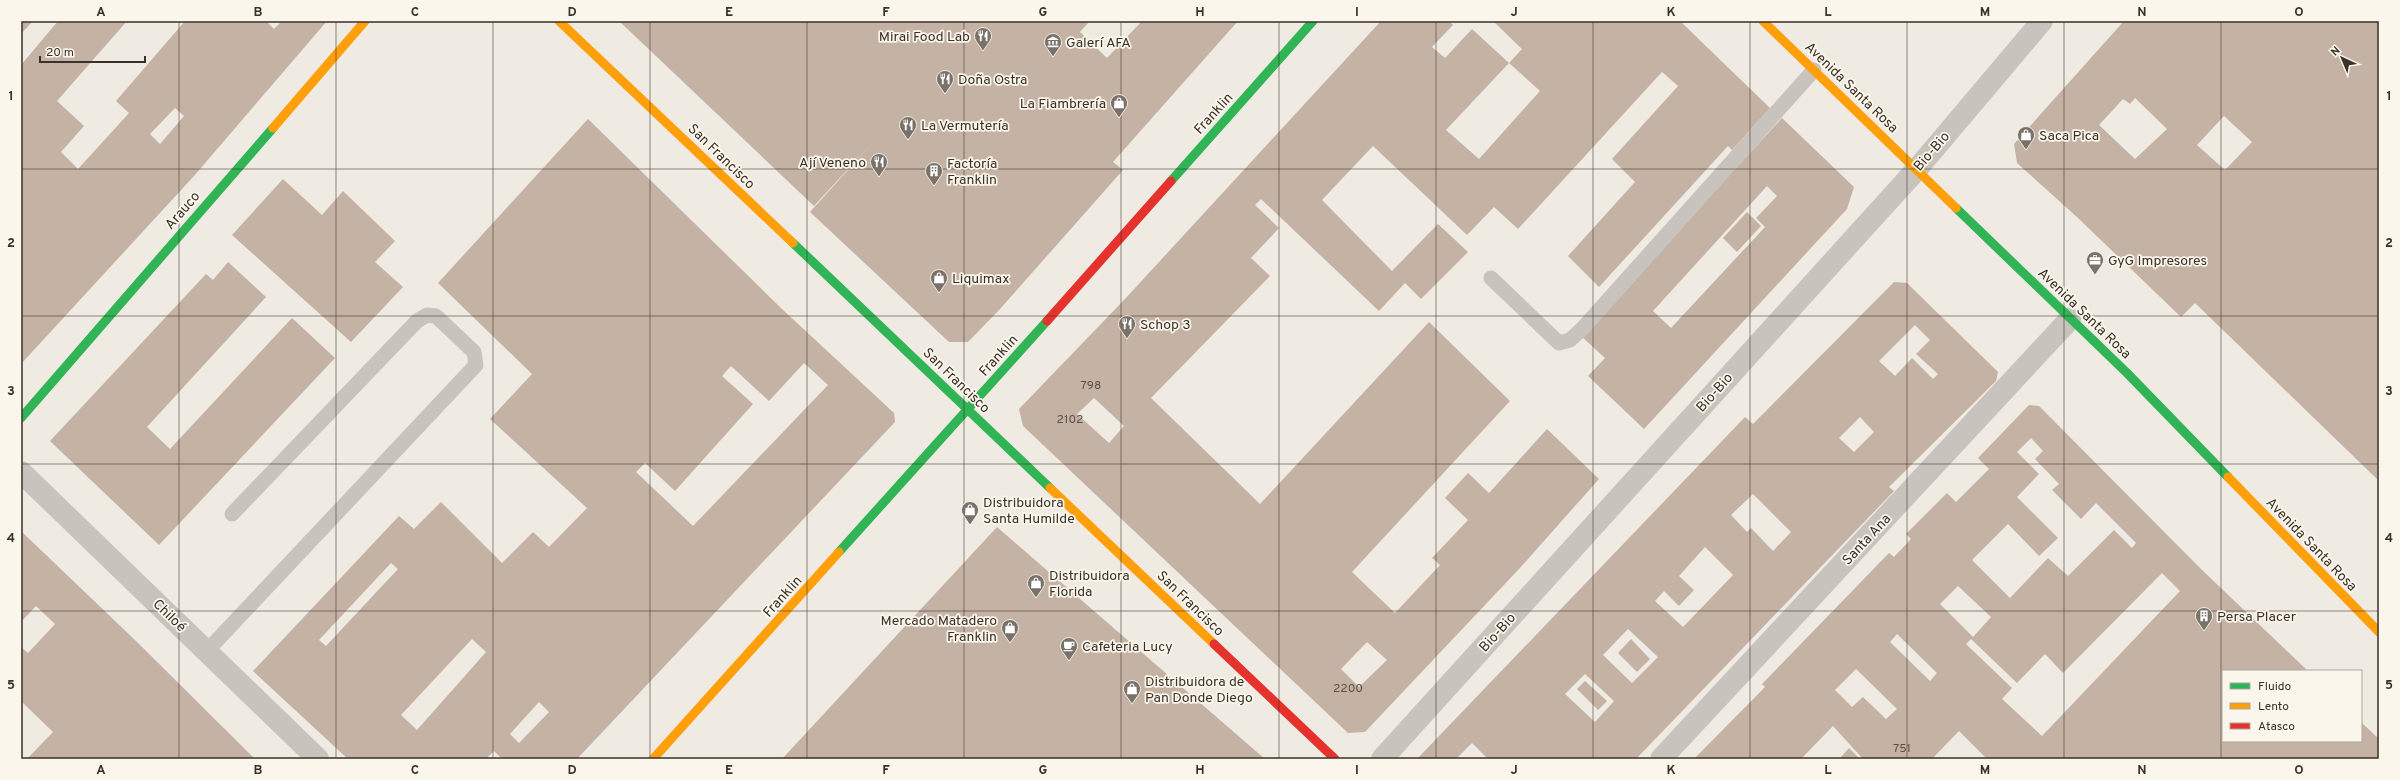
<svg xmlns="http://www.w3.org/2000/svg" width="2400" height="780" font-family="Overpass,sans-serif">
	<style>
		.building { fill: #c4b2a4; fill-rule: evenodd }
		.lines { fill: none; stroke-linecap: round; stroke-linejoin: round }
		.lane { stroke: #c8c3bc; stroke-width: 15 }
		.street { stroke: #c8c3bc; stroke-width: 22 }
		.fast { stroke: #30b455; stroke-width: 9 }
		.slow { stroke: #ff9f0a; stroke-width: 9 }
		.jam { stroke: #e5322d; stroke-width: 9 }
		.grid { fill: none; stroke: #3a3129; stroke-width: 1; stroke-opacity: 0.55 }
		.labels { text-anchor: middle; stroke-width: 3.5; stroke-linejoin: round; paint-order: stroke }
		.number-label { font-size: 12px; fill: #5c5148 }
		.poi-label { font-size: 14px; fill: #3a3129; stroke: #fbf6eb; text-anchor: start }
		.street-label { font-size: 14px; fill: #3a3129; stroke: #fbf6eb }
		.neatline { fill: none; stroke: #3a3129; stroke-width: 1.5 }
		.grid-label { font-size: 13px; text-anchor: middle; font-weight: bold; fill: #3a3129 }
	</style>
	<rect width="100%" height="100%" fill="#efebe3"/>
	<path class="building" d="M21 21H33L21 34Z
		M58 21H127L57 101 84 126 61 152 78 169 129 113 116 101 185 21H266L274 29 282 21H327L194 176 21 364V65ZM175 108 184 116 160 144 150 134Z
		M619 21H1090L1080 32 1107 58 1142 21H1238L1113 162 1123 170 1000 309 968 342H949L810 212 873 142 814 206Z
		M1381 21H1449L1453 25 1432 47 1445 58 1472 29 1509 63 1446 130 1479 159 1540 91 1509 63 1522 49 1493 21H1680L1770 108 1732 150 1728 146 1599 287 1568 256 1635 182 1612 159 1678 86 1662 72 1518 229 1494 207 1467 235 1373 146 1322 200 1392 271 1438 224 1468 252 1421 299 1405 283 1379 311 1261 199 1255 205 1279 228 1251 258 1270 276 1151 398 1260 504 1429 322 1510 401 1352 572 1395 613 1440 565 1432 558 1468 520 1445 498 1468 473 1489 493 1547 429 1599 479 1519 569 1365 732 1348 733 1023 426 1019 409 1124 300ZM1094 398 1124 426 1109 443 1077 414ZM1367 642 1387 660 1359 687 1341 669Z
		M2124 21H2379V481L2195 303 2181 317 2078 218 2017 163 2014 144ZM2135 98 2167 129 2135 159 2099 125 2123 99 2130 104ZM2224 116 2252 142 2225 170 2197 145Z
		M1782 118 1854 187 1847 209 1644 429 1588 376 1605 358 1581 336ZM1767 186 1777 196 1756 218 1765 227 1671 328 1653 311Z
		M588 119 782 309 894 413 895 422 577 759H502L494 751 486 759H348L253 671 399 516 414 529 441 502 502 563 533 532 549 547 587 508 490 419 532 374 438 283ZM804 363 828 385 693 526 636 472 645 463 675 491 753 404 722 376 731 366 769 401ZM391 563 398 569 326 646 319 640ZM472 639 486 652 417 730 401 715ZM539 702 549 712 519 743 510 734Z
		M283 179 322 215 343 191 395 241 375 262 403 287 351 342 232 235Z
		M1747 212 1761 226 1737 252 1723 238Z
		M228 262 266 297 147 427 170 449 292 318 335 358 159 545 50 441 206 274 213 280Z
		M1894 282 1907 283 1998 372 1996 381 1889 487 1894 491 1636 759H1488L1472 743 1456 759H1417L1745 417 1753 424ZM1915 325 1930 340 1916 354 1938 374 1933 379 1912 358 1895 376 1879 361ZM1860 417 1874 432 1854 452 1839 438ZM1753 494 1791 532 1773 551 1751 528 1747 532 1731 515ZM1705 547 1733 575 1683 627 1655 601 1664 591 1679 606 1694 590 1679 576ZM1628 629 1658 657 1632 683 1603 655ZM1585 674 1614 701 1595 722 1565 694Z
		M2029 405 2039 406 2201 569 2308 671H2223V741H2361V722L2379 739V759H1987L1959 731 1932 759H1863L1833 726 1801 759H1694L1765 687 1762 684 1889 553 1894 557 1911 539 1906 534 1947 493 1956 502 1989 469 1978 458ZM2031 438 2043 451 2035 459 2059 484 2052 490 2081 519 2096 503 2136 543 2132 548 2114 530 2068 576 2048 558 2010 598 1972 560 2008 524 2039 556 2058 538 2017 497 2039 474 2017 452ZM2162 573 2180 591 2042 736 2002 699 2012 688 1966 644 1971 639 2017 683 2045 654 2063 673ZM1958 586 1991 617 1973 637 1940 604ZM1897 634 1937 673 1930 681 1890 642ZM1856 669 1897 709 1886 719 1863 697 1852 707 1835 690Z
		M997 527 1265 759H782Z
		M21 531 137 642 255 759H27L53 732 21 701V647L28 653 55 624 36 606 21 622Z
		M1631 639 1650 659 1637 672 1618 653Z
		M1585 681 1607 701 1598 710 1577 689Z
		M1849 748 1860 759H1839Z"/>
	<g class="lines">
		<path class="lane" d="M1491 278 1559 343 1570 340 1583 328 1814 70
			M207 651 476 365 474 352 436 316 427 315 417 321 232 514"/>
		<path class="street" d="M21 472 318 759
			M1382 759 1917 169 2042 21
			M1661 759 2070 319"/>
		<path class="fast" d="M1171 181 1313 21
			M1956 208 2127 373 2228 477
			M793 243 1050 488
			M21 418 273 128
			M839 552 1047 321"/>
		<path class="slow" d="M559 21 793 243
			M1763 21 1956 208
			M273 128 365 21
			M2228 477 2379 632
			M1050 488 1214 644
			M653 759 839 552"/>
		<path class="jam" d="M1047 321 1171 181
			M1214 644 1335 759"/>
	</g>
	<path class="grid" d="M179 21V759M336 21V759M493 21V759M650 21V759M807 21V759M964 21V759M1121 21V759M1279 21V759M1436 21V759M1593 21V759M1750 21V759M1907 21V759M2064 21V759M2221 21V759M21 169H2379M21 316H2379M21 464H2379M21 611H2379"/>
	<defs>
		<symbol id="restaurant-pin" viewBox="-11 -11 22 30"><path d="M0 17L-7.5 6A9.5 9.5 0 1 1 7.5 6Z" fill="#79726a" stroke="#fbf6eb"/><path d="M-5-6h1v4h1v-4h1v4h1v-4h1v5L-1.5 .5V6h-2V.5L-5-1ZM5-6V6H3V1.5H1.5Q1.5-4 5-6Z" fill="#fff"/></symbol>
		<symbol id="museum-pin" viewBox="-11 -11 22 30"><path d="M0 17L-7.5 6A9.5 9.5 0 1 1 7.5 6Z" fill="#79726a" stroke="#fbf6eb"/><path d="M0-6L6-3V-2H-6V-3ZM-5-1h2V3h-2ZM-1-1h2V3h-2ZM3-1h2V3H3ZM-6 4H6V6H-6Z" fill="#fff"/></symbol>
		<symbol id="shop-pin" viewBox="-11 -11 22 30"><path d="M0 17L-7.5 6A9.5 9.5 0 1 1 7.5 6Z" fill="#79726a" stroke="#fbf6eb"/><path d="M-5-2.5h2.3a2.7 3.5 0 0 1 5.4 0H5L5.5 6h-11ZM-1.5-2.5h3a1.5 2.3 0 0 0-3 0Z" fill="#fff"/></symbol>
		<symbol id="building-pin" viewBox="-11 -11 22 30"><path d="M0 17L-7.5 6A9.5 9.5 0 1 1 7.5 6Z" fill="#79726a" stroke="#fbf6eb"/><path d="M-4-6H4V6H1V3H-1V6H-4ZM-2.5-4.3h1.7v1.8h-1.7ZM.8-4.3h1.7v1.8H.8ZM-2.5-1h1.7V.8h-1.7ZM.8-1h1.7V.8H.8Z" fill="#fff"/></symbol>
		<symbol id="office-pin" viewBox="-11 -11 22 30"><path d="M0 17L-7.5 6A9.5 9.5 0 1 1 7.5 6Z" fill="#79726a" stroke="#fbf6eb"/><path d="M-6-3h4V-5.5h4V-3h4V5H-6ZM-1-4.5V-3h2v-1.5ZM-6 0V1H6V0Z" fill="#fff"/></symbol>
		<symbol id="cafe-pin" viewBox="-11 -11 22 30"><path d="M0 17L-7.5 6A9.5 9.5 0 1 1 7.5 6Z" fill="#79726a" stroke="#fbf6eb"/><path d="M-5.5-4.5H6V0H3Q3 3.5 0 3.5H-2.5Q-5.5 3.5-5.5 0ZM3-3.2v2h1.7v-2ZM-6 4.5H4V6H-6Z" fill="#fff"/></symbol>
	</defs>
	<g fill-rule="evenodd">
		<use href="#restaurant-pin" x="973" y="26" width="20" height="27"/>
		<use href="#museum-pin" x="1043" y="32" width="20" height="27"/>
		<use href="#restaurant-pin" x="935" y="69" width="20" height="27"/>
		<use href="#shop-pin" x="1109" y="93" width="20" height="27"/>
		<use href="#restaurant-pin" x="898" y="115" width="20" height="27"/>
		<use href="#shop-pin" x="2016" y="125" width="20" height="27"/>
		<use href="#restaurant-pin" x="869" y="152" width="20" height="27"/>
		<use href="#building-pin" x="924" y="161" width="20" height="27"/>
		<use href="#office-pin" x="2085" y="250" width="20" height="27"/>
		<use href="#shop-pin" x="929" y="268" width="20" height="27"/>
		<use href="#restaurant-pin" x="1117" y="314" width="20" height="27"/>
		<use href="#shop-pin" x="960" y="500" width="20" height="27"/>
		<use href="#shop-pin" x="1026" y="573" width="20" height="27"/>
		<use href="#building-pin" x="2194" y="606" width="20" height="27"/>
		<use href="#shop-pin" x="1000" y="618" width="20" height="27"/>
		<use href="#cafe-pin" x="1059" y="636" width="20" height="27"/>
		<use href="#shop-pin" x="1122" y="679" width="20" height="27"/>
	</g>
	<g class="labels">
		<g class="number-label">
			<text x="1091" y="389">798</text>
			<text x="1070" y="423">2102</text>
			<text x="1348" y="692">2200</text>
			<text x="1902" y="752">751</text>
		</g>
		<g class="poi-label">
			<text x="970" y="41" text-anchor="end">Mirai Food Lab</text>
			<text x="1066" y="47">Galerí AFA</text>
			<text x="958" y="84">Doña Ostra</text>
			<text x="1106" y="108" text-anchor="end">La Fiambrería</text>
			<text x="921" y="130">La Vermutería</text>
			<text x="2039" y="140">Saca Pica</text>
			<text x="866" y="167" text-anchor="end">Ají Veneno</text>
			<text x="947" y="168">Factoría<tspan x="947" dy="16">Franklin</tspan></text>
			<text x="2108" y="265">GyG Impresores</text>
			<text x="952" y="283">Liquimax</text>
			<text x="1140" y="329">Schop 3</text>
			<text x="983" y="507">Distribuidora<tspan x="983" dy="16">Santa Humilde</tspan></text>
			<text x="1049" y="580">Distribuidora<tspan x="1049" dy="16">Florida</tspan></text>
			<text x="2217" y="621">Persa Placer</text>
			<text x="997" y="625" text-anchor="end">Mercado Matadero<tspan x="997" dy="16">Franklin</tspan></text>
			<text x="1082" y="651">Cafeteria Lucy</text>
			<text x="1145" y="686">Distribuidora de<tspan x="1145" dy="16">Pan Donde Diego</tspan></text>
		</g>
		<g class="street-label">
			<text transform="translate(1852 87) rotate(44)" y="5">Avenida Santa Rosa</text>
			<text transform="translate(1213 113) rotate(-48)" y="5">Franklin</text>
			<text transform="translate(1931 151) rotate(-49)" y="5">Bio-Bio</text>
			<text transform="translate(722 156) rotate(44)" y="5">San Francisco</text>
			<text transform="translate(182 210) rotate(-49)" y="5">Arauco</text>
			<text transform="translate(2085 313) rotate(44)" y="5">Avenida Santa Rosa</text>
			<text transform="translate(998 355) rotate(-48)" y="5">Franklin</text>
			<text transform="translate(957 380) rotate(44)" y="5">San Francisco</text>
			<text transform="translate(1714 392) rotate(-48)" y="5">Bio-Bio</text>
			<text transform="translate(1866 539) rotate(-47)" y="5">Santa Ana</text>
			<text transform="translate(2312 544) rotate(46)" y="5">Avenida Santa Rosa</text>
			<text transform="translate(782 596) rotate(-48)" y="5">Franklin</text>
			<text transform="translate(1191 603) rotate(44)" y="5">San Francisco</text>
			<text transform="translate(170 615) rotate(44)" y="5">Chiloé</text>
			<text transform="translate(1497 632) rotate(-48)" y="5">Bio-Bio</text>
		</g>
	</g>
	<rect width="2400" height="780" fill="none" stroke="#fbf6eb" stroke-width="44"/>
	<rect x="2222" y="670" width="140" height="72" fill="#fbf6eb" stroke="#aea79d"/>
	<rect x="2230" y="683" width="20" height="6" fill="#30b455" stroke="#aea79d"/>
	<text x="2258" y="690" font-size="12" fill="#3a3129">Fluido</text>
	<rect x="2230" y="703" width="20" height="6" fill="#ff9f0a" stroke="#aea79d"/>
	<text x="2258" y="710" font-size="12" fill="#3a3129">Lento</text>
	<rect x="2230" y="723" width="20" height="6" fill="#e5322d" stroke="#aea79d"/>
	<text x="2258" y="730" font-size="12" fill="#3a3129">Atasco</text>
	<g transform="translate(2342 58) rotate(316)" stroke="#fbf6eb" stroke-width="3" paint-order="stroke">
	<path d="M0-3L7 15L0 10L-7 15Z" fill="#3a3129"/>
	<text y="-6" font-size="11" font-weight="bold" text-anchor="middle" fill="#3a3129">N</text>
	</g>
	<path d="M40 56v6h105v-6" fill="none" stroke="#3a3129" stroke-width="2"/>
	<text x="46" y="56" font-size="12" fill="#3a3129" stroke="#fbf6eb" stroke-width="3" paint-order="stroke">20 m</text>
	<rect x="22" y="22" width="2356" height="736" class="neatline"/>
	<g class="grid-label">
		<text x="101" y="16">A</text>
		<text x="258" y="16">B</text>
		<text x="415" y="16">C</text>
		<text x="572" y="16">D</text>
		<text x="729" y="16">E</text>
		<text x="886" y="16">F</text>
		<text x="1043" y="16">G</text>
		<text x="1200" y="16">H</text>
		<text x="1357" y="16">I</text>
		<text x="1514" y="16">J</text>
		<text x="1671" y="16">K</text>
		<text x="1828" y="16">L</text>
		<text x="1985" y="16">M</text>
		<text x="2142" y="16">N</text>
		<text x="2299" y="16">O</text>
		<text x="11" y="100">1</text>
		<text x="2389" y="100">1</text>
		<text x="11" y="247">2</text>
		<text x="2389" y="247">2</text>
		<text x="11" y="395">3</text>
		<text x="2389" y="395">3</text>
		<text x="11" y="542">4</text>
		<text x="2389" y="542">4</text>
		<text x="11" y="689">5</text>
		<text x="2389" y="689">5</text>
		<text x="101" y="774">A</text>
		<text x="258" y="774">B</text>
		<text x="415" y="774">C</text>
		<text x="572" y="774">D</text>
		<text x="729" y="774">E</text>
		<text x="886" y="774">F</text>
		<text x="1043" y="774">G</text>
		<text x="1200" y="774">H</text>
		<text x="1357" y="774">I</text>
		<text x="1514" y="774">J</text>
		<text x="1671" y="774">K</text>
		<text x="1828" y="774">L</text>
		<text x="1985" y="774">M</text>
		<text x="2142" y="774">N</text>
		<text x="2299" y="774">O</text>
	</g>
</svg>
